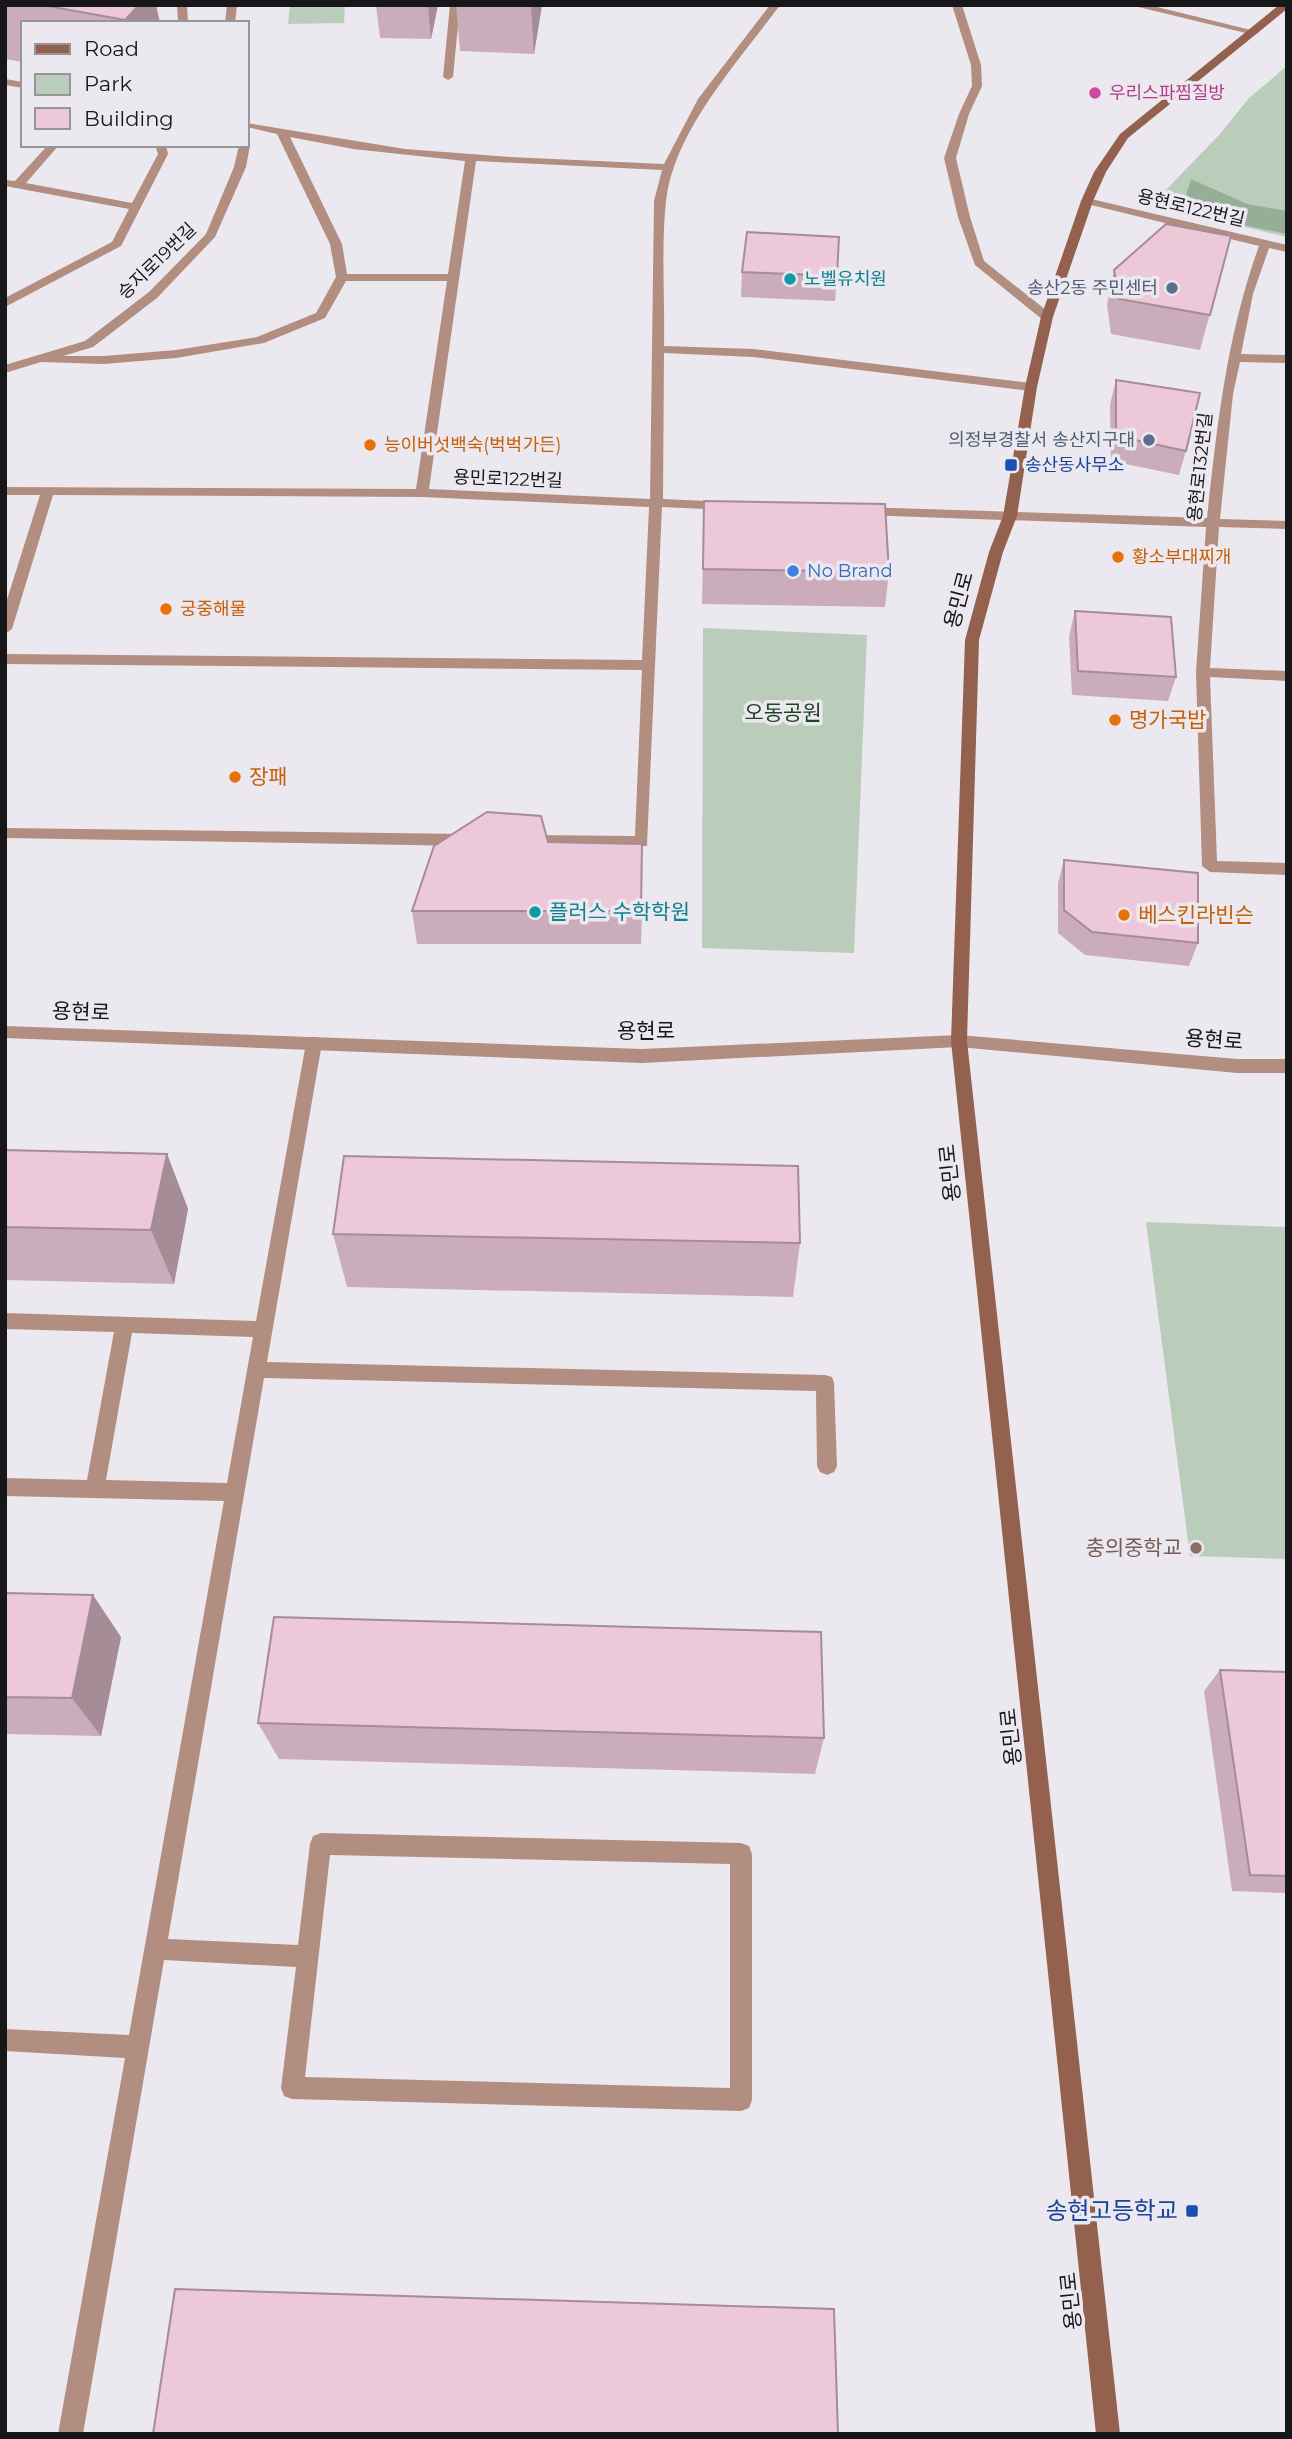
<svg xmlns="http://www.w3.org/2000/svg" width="1292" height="2439" font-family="Montserrat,'Noto Sans KR',sans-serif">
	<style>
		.green { fill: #bacdbb }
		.forest { fill: #94af96 }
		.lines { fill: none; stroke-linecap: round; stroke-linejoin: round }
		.service { fill: #b18e80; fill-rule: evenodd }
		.minor { fill: #b18e80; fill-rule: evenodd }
		.secondary { fill: #93614d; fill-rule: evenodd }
		.wall { fill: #cbacba }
		.shaded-wall { fill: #a58c97 }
		.building { fill: #ecc8d8; stroke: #a58c97; stroke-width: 2 }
		.hotel-dot { fill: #d1479c; stroke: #ece8f0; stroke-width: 2.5 }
		.culture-dot { fill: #0f9aa8; stroke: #ece8f0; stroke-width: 2.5 }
		.service-dot { fill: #5c6f8a; stroke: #ece8f0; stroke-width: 2.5 }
		.food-dot { fill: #e8710a; stroke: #ece8f0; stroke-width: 2.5 }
		.transit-dot { fill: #1a4fb4; stroke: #ece8f0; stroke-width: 2.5 }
		.shop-dot { fill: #3f7fe0; stroke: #ece8f0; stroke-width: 2.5 }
		.education-dot { fill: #8d6e63; stroke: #ece8f0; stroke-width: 2.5 }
		.labels { text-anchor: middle; stroke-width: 7; stroke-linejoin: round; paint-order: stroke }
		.far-hotel-label { font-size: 18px; fill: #b23c85; stroke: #ece8f0; text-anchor: start }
		.far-street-label { font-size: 18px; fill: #171618; stroke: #ece8f0 }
		.far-culture-label { font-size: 18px; fill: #0d838f; stroke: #ece8f0; text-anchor: start }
		.far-service-label { font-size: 18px; fill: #4e5e75; stroke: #ece8f0; text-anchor: end }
		.far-food-label { font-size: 18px; fill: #c56008; stroke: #ece8f0; text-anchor: start }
		.far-transit-label { font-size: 18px; fill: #164399; stroke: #ece8f0; text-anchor: start }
		.far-shop-label { font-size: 18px; fill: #366cbe; stroke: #ece8f0; text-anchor: start }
		.street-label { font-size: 21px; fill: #171618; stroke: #ece8f0 }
		.park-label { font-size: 21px; fill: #1c4521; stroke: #ece8f0 }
		.food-label { font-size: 21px; fill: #c56008; stroke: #ece8f0; text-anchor: start }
		.culture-label { font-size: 21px; fill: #0d838f; stroke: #ece8f0; text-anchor: start }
		.education-label { font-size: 21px; fill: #785e54; stroke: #ece8f0; text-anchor: end }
		.near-transit-label { font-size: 24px; fill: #164399; stroke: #ece8f0; text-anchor: end }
	</style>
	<rect width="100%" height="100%" fill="#ece8f0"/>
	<path class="green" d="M290 5H345L344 23 288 24Z
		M1287 66V237L1181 212 1161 195 1219 135 1249 98Z
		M703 628 867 635 854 953 702 948Z
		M1146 1222 1287 1227V1559L1190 1556Z"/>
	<path class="forest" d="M1191 179 1247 204 1287 211V234L1181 212Z"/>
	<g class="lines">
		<path class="service" d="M177 5H187L188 23H178Z
			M450 5H460L453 77 448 80 443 77Z
			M5 79 23 82V88L5 85Z
			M48 145H59L26 183 132 203 158 154 155 145H166L168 154 121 246 5 307V298L112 242 129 209 5 186V180L15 181Z
			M314 1037 320 1038 322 1043 267 1362 825 1375 832 1377 834 1383 837 1466 834 1472 827 1475 820 1472 817 1466 816 1391 264 1378 168 1939 298 1945 310 1844 313 1836 321 1833 741 1843 749 1846 752 1854V2100L749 2108 741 2111 292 2099 284 2096 281 2088 296 1967 164 1960 83 2434H58L125 2058 5 2051V2029L129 2035 224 1501 5 1496V1478L87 1480 114 1332 5 1329V1313L256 1321 306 1043 308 1038ZM132 1333 253 1337 227 1483 106 1480ZM330 1855 730 1864V2088L305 2077Z"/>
		<path class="minor" d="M227 5H237L235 23H225Z
			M770 5H780C739 61 674 130 666 201 661 247 665 299 664 346L753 349 1031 383 1037 387 1031 391 753 357 664 353 663 499 726 502 733 506 726 510 662 507 647 846 527 847 519 841 527 835 635 836 642 670 5 664V654L642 660 649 507 422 497 53 495 12 629 5 634V606L40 495H5V487L416 489 447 281H346L325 318 264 343 176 358 104 364 41 362 5 373V365L85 341 149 292 206 234 234 167 239 145H247V142L250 145 246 167 215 237 157 298 93 347 63 356H104L176 350 257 337 316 313 336 277 330 244 277 134 247 127V123L405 149 510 157 664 164 698 99ZM290 137 353 149 465 161 448 274H347L342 244ZM476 161 662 170 654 201 650 499 429 489Z
			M952 5H962L981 65 982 86 969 114 956 158 970 217 984 261 1051 314V320H1043L975 265 958 217 944 158 959 114 972 86 971 65Z
			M1130 5H1149L1259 32 1254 35Z
			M1087 198 1287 245V252L1269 248 1253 294 1241 354 1287 355V363L1240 362 1233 394 1220 519 1287 521V529L1219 527 1210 668 1287 671V681L1210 677 1217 861 1287 863V875L1210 872 1202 866 1196 672 1206 527 862 515 855 511 862 507 1207 518C1217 425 1227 334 1259 246L1083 203V199Z
			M5 828 467 834 475 840 467 846 5 838Z
			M5 1026 642 1049 959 1035 1237 1059H1287V1073H1237L959 1047 642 1063 5 1038Z"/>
		<path class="secondary" d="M1279 5H1287V9L1128 138 1106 172 1093 201 1053 317 1037 387 1017 516 1003 552 979 640 967 1041 1120 2434H1096L951 1041 965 640 989 552 1003 516 1025 387 1041 317 1081 201 1094 172 1120 134Z"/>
	</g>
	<path class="wall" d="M5 5H156L160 23H23V62L5 59Z
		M376 5H438L431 39 380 38Z
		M456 5H542L534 54 460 51Z
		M1231 236 1200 350 1111 334 1107 305 1114 270Z
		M742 272 837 276 835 301 741 297Z
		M1116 380 1186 451 1179 475 1111 461 1110 405Z
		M704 501 889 572 885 607 702 604Z
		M1075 611 1176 677 1168 701 1072 695 1069 636Z
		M548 842 642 844 641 944H417L412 911Z
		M1064 860 1198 943 1189 966 1085 955 1058 933V883Z
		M5 1150 167 1154 188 1209 174 1284 5 1280Z
		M333 1234 800 1243 793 1297 347 1287Z
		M5 1593 121 1637 101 1736 5 1734Z
		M1220 1670 1287 1672V1893L1232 1891 1204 1691Z
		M258 1723 824 1738 815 1774 279 1759Z"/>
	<path class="shaded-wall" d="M139 5H156L160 23H126L125 20Z
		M428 5H438L431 39Z
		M531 5H542L534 54Z
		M642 844V877L641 944V911Z
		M167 1154 188 1209 174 1284 151 1230Z
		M93 1595 121 1637 101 1736 72 1698Z"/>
	<path class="building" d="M42 5H139L125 20Z
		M1166 224 1231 236 1210 315 1119 299 1114 270Z
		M747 232 839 237 837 276 742 272Z
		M1116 380 1200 393 1186 451 1116 436Z
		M704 501 885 504 889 572 703 569Z
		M1075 611 1171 617 1176 677 1078 671Z
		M487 812 541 816 548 842 642 844 641 911H412L434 846Z
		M1064 860 1198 873V943L1092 932 1064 910Z
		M5 1150 167 1154 151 1230 5 1227Z
		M344 1156 798 1166 800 1243 333 1234Z
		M5 1593 93 1595 72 1698 5 1697Z
		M274 1617 821 1632 824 1738 258 1723Z
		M1220 1670 1287 1672V1876L1250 1875Z
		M175 2289 834 2309 838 2434H153Z"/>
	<circle class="hotel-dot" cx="1095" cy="93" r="7"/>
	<g class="culture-dot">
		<circle cx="790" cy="279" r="7"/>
		<circle cx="535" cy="912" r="7"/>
	</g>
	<g class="service-dot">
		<circle cx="1172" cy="288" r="7"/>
		<circle cx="1149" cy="440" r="7"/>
	</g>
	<g class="food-dot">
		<circle cx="370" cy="445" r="7"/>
		<circle cx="1118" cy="557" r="7"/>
		<circle cx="166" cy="609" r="7"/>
		<circle cx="1115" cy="720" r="7"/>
		<circle cx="235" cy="777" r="7"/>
		<circle cx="1124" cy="915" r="7"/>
	</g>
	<g class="transit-dot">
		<rect x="1004" y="458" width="14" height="14" rx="3.5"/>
		<rect x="1185" y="2204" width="14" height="14" rx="3.5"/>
	</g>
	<circle class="shop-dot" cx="793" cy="571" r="7"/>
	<circle class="education-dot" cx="1196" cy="1548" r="7"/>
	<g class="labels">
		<g class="far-hotel-label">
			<text x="1109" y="99">우리스파찜질방</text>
		</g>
		<g class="far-street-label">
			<text transform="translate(1191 208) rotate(13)" y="6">용현로122번길</text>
			<text transform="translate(157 261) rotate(-44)" y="6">승지로19번길</text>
			<text transform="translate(1200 467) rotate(-84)" y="6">용현로132번길</text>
			<text transform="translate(508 479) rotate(2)" y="6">용민로122번길</text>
		</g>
		<g class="far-culture-label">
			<text x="804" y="285">노벨유치원</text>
		</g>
		<g class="far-service-label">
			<text x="1158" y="294">송산2동 주민센터</text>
			<text x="1135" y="446">의정부경찰서 송산지구대</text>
		</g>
		<g class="far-food-label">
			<text x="384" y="451">능이버섯백숙(벅벅가든)</text>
			<text x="1132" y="563">황소부대찌개</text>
			<text x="180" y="615">궁중해물</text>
		</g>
		<g class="far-transit-label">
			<text x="1025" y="471">송산동사무소</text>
		</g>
		<g class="far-shop-label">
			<text x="807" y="577">No Brand</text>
		</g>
		<g class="street-label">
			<text transform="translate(959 600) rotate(-75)" y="7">용민로</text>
			<text transform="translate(81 1012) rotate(2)" y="7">용현로</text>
			<text x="646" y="1038">용현로</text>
			<text transform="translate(1214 1040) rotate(4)" y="7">용현로</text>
			<text transform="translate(950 1173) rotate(-96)" y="7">용민로</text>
			<text transform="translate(1011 1737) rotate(-96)" y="7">용민로</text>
			<text transform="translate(1071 2301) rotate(-96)" y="7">용민로</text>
		</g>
		<g class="park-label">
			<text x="783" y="720">오동공원</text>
		</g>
		<g class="food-label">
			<text x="1129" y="727">명가국밥</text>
			<text x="249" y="784">장패</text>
			<text x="1138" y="922">베스킨라빈슨</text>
		</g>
		<g class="culture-label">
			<text x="549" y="919">플러스 수학학원</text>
		</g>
		<g class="education-label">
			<text x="1182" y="1555">충의중학교</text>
		</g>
		<g class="near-transit-label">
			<text x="1178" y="2219">송현고등학교</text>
		</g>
	</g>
	<rect width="1292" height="2439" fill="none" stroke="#171618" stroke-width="14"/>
	<rect x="21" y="21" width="228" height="126" fill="#ece8f0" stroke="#97949a" stroke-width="2"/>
	<rect x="35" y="44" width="35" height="10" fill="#93614d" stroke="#97949a" stroke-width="2"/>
	<text x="84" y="56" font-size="21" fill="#171618">Road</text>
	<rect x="35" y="74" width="35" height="21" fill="#bacdbb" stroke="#97949a" stroke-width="2"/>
	<text x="84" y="91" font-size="21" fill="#171618">Park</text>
	<rect x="35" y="108" width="35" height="21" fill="#ecc8d8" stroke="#97949a" stroke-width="2"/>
	<text x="84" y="126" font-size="21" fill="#171618">Building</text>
</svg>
